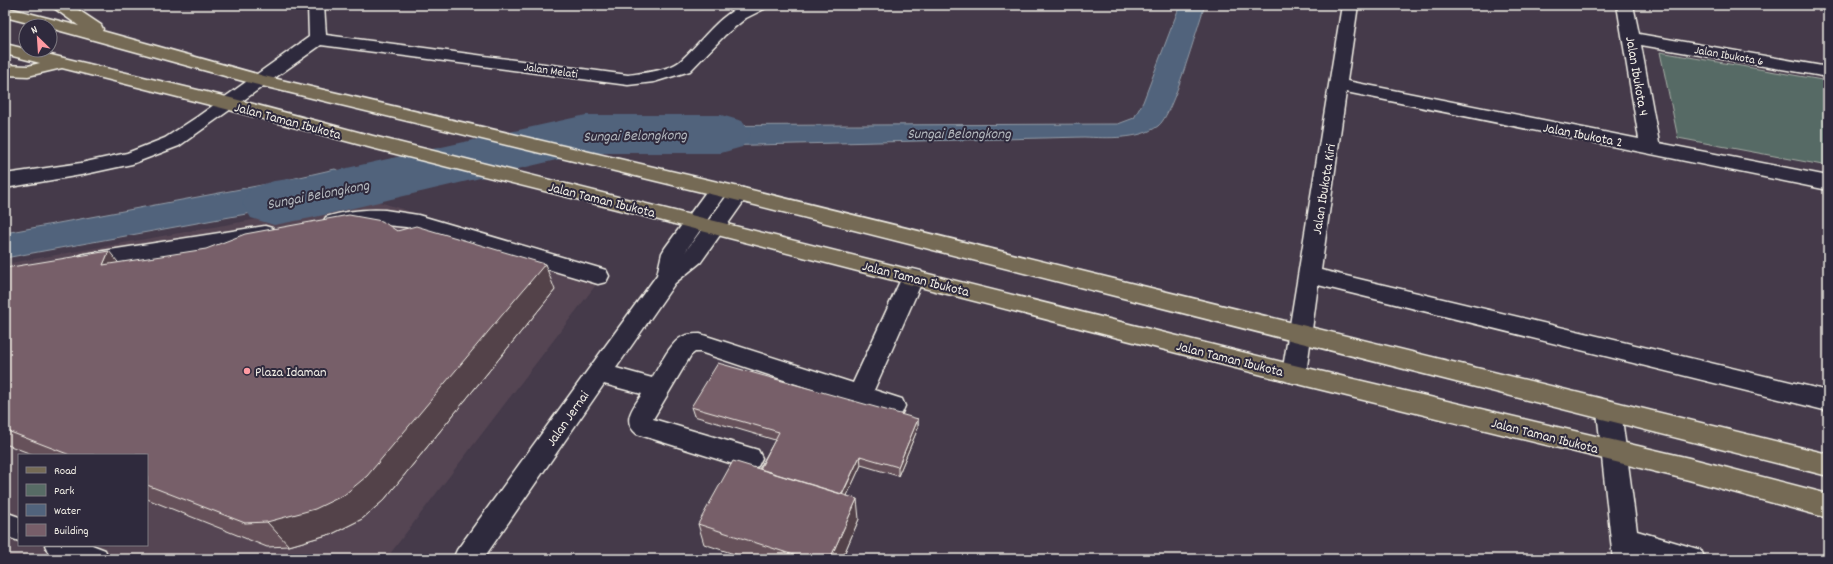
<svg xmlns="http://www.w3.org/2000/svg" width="1833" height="564" font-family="Dekko,sans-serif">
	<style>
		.built { fill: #544553; fill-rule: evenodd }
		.green { fill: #576b65; stroke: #a6aea6 }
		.water { fill: #51637c; stroke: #929ca7 }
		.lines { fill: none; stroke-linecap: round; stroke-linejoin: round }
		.river { fill: #51637c; fill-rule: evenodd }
		.minor-casing { stroke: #f4f1e8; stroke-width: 3 }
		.major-casing { stroke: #f4f1e8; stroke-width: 3 }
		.minor { fill: #2f2a3d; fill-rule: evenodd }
		.major { fill: #756a55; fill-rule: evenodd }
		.wall { fill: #66515a; stroke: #f4f1e8 }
		.shaded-wall { fill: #53424a; stroke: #f4f1e8 }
		.building { fill: #775e69; stroke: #f4f1e8 }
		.poi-dot { fill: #ff9aa2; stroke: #2f2a3d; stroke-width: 1.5 }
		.labels { text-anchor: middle; stroke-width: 4; stroke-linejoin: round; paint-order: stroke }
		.far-street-label { font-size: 12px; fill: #f4f1e8; stroke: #2f2a3d }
		.street-label { font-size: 14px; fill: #f4f1e8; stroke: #2f2a3d }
		.poi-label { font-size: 14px; fill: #f4f1e8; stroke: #2f2a3d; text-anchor: start }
		.water-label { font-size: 15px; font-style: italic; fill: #b3b8bd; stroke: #2f2a3d }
	</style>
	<rect width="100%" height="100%" fill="#453a4a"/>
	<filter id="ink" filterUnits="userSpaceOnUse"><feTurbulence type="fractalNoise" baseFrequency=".025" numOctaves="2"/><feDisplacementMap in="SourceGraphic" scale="8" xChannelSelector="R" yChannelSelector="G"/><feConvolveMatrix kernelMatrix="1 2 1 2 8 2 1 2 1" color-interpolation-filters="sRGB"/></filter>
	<g filter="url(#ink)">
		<path class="built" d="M370 199 605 273 386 559H5V264ZM19 455H147V545H19Z"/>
		<path class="green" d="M1660 52 1828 81V166L1678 138Z"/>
		<path class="water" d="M1180 5H1205C1197 27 1173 116 1158 126 1139 140 1106 138 1084 137L673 147 599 126 1118 124 1134 118 1143 102Z
			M335 169 378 190 5 258V233L278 182Z"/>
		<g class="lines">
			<path class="river" d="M586 115H721L742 121 751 134 742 147 721 153H586L311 218 274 225 251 218 242 203 251 188 274 181 311 176Z"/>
			<defs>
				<path id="minor" d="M308 5H324L326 35 628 75C642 73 667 71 679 62 698 47 721 10 747 5 753 4 761 5 768 5L766 8 746 18 725 35 690 71 654 82 628 85 321 45 179 146 132 164 81 175 5 188V174L81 163 127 153 165 138 197 117 309 37Z
					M1342 5H1358L1347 81 1639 139 1617 5H1633L1639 34 1828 67V77L1641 45 1659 143 1828 176V190L1346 92 1321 270 1828 391V411L1318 285 1306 374 1302 381 1294 383 1286 381 1282 374Z
					M718 183 725 185 728 190 685 252 732 189 739 187 746 189 749 194 701 262 675 283 616 368 652 378C659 367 670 343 682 337 687 334 694 334 700 334L853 383 902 277 905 271 913 269 921 271 924 277 874 390 902 399 905 406 902 413 893 416 700 352H695L691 355 653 419 758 450 762 458 758 466 749 469 637 434C621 421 633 408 642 394L604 384 483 559H453L457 550 657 275 662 253 665 248 711 185Z
					M385 210 418 215 606 270 609 276 606 282 598 284 406 227 375 224 333 229 326 227 323 222 326 217C345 211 365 209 385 210Z
					M265 226 272 228 276 233 272 238 84 270 76 267 73 262 76 257 84 254Z
					M1609 401 1618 404 1621 411 1637 531 1701 550 1705 559H1647L1641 557V559H1613L1597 411 1600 404Z
					M5 512 19 517V541L5 536Z
					M45 545H92L105 550 109 559H63L49 554Z"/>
				<path id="major" d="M52 5H71L101 25 103 29 102 31 264 76 739 187 1828 454V476L739 201 254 84 50 28V26H40L5 17V7L79 26 54 8Z
					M5 44 227 97 373 136 1294 365 1689 458 1828 494V518L1689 480 1294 383 616 209 372 148 222 108 62 68 28 76 5 75V65L28 66 40 63 5 54Z"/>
			</defs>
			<use href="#minor" class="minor-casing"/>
			<use href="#major" class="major-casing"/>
			<use href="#minor" class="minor"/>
			<use href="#major" class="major"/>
		</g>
		<path class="wall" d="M397 231 555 290 384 500 362 519 334 533 289 546 267 547 147 499V455H34L5 444V268L118 263Z
			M691 407 918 419V428L898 476 861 465 847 495 859 519 842 559H749L704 544 698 524 759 469 775 440 694 416Z"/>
		<path class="shaded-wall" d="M109 251 130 277 103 265Z
			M545 264 555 290 384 500 362 519 334 533 289 546 267 522Z
			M918 419V428L898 476V467Z
			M860 456 861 465 839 513 838 504Z
			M857 499 859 519 842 559H830Z"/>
		<path class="building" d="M349 215 382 221 397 231 416 226 545 264 367 476 344 495 315 509 267 522 245 523 147 485V455H70L5 430V268L109 251 103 265 206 249 245 234Z
			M718 363 918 419 898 467 860 456 842 494 760 469 779 432 691 407Z
			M733 461 857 499 830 559H806L698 524Z"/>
	</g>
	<circle class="poi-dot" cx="247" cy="371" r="4"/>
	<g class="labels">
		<g class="far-street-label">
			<text transform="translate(1729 55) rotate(10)" y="4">Jalan Ibukota 6</text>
			<text transform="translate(551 70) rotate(8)" y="4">Jalan Melati</text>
		</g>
		<g class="street-label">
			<text transform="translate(1638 76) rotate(80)" y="5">Jalan Ibukota 4</text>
			<text transform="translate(288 120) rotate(15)" y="5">Jalan Taman Ibukota</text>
			<text transform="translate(1583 134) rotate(11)" y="5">Jalan Ibukota 2</text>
			<text transform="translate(1323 189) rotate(-81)" y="5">Jalan Ibukota Kiri</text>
			<text transform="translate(602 199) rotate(14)" y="5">Jalan Taman Ibukota</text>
			<text transform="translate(916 278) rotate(14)" y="5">Jalan Taman Ibukota</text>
			<text transform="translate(1230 358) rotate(14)" y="5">Jalan Taman Ibukota</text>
			<text transform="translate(567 418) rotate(-55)" y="5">Jalan Jernai</text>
			<text transform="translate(1545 435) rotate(14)" y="5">Jalan Taman Ibukota</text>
		</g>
		<g class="poi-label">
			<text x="255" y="376">Plaza Idaman</text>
		</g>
		<g class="water-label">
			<text x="959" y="138">Sungai Belongkong</text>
			<text transform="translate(635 135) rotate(-1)" y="5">Sungai Belongkong</text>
			<text transform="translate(318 194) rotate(-11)" y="5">Sungai Belongkong</text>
		</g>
	</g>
	<rect width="1833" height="564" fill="none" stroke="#2f2a3d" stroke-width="20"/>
	<rect x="10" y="10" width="1813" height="544" fill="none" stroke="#f4f1e8" stroke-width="1.5" filter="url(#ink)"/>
	<rect x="18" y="454" width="130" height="92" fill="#2f2a3d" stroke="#7e7a81"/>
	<rect x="26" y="467" width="20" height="6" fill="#756a55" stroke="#7e7a81"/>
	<text x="54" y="474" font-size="12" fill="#f4f1e8">Road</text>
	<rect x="26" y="484" width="20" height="12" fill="#576b65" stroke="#7e7a81"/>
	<text x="54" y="494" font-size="12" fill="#f4f1e8">Park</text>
	<rect x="26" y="504" width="20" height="12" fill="#51637c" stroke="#7e7a81"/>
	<text x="54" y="514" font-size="12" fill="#f4f1e8">Water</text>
	<rect x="26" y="524" width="20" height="12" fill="#775e69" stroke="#7e7a81"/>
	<text x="54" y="534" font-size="12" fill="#f4f1e8">Building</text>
	<g transform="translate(38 38) rotate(335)"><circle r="19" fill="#2f2a3d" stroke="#7e7a81"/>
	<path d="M0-3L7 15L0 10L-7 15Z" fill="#ff9aa2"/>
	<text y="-6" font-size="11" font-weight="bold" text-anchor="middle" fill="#f4f1e8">N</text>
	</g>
</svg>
